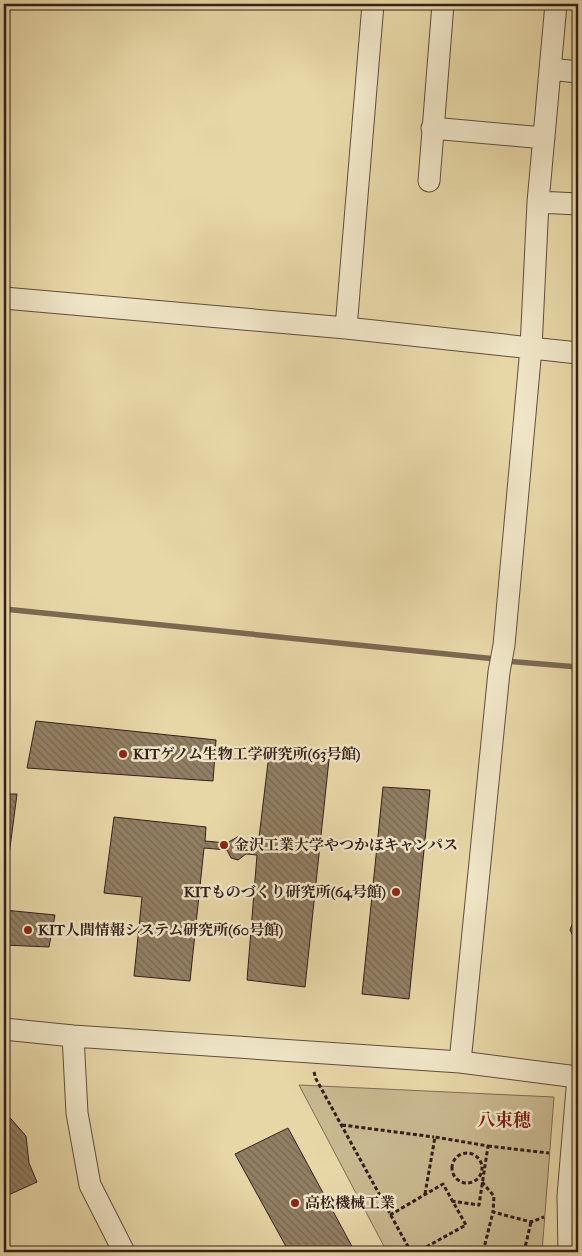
<svg xmlns="http://www.w3.org/2000/svg" width="582" height="1256" font-family="'IM FELL French Canon','Noto Serif JP',serif">
	<style>
		.park { fill: #c8b88f; stroke: #7e6c54 }
		.lines { fill: none; stroke-linecap: round; stroke-linejoin: round }
		.stream { stroke: #7a6951; stroke-width: 5.5 }
		.building { fill: url(#building-back-hatch); stroke: #332019 }
		.minor-casing { stroke: #604e3c; stroke-width: 23 }
		.path { stroke: #332019; stroke-width: 3; stroke-dasharray: 4 2.5; stroke-linecap: butt }
		.minor { stroke: #efe5c6; stroke-width: 21 }
		.poi-dot { fill: #8f2418; stroke: #efe5c6; stroke-width: 2 }
		.labels { text-anchor: middle; stroke-width: 5; stroke-linejoin: round; paint-order: stroke }
		.poi-label { font-size: 15px; font-weight: bold; fill: #332019; stroke: #efe5c6; text-anchor: start }
		.quarter-label { font-size: 18px; font-weight: bold; fill: #7a1f14; stroke: #efe5c6 }
	</style>
	<defs>
		<pattern id="building-back-hatch" width="6" height="6" patternUnits="userSpaceOnUse" patternTransform="scale(1.25)"><rect width="6" height="6" fill="#917f63"/><path d="M-1 5l2 2M0 0l6 6M5-1l2 2" fill="none" stroke="#776851"/></pattern>
	</defs>
	<rect width="100%" height="100%" fill="#e7d7a7"/>
	<filter id="stains"><feTurbulence type="fractalNoise" baseFrequency=".004" numOctaves="4"/><feColorMatrix values="0 0 0 0 .2 0 0 0 0 .09 0 0 0 0 .02 0 0 0 .5 -.17"/></filter>
	<radialGradient id="worn" r=".72"><stop offset=".6" stop-color="#630" stop-opacity="0"/><stop offset="1" stop-color="#630" stop-opacity=".3"/></radialGradient>
	<path class="park" d="M299 1085 554 1097 542 1252H387Z"/>
	<g class="lines">
		<path class="stream" d="M4 609 496 659
			M506 661 578 667"/>
	</g>
	<path class="building" d="M36 721 216 740 213 781 27 768Z
		M270 746 330 750 305 987 247 980 257 855 246 854 238 860 231 858 227 850 204 848 190 981 134 976 142 897 104 893 114 817 206 827 205 841 227 843 239 836 244 839 247 845 258 846Z
		M383 787 430 790 409 999 362 994Z
		M4 794H17L6 878 4 877Z
		M4 910 55 915 49 947 4 945Z
		M578 921V939L574 938 570 930 573 922Z
		M4 1111 26 1136 29 1163 37 1182 4 1197Z
		M288 1128 355 1252H289L235 1154Z"/>
	<g class="lines">
		<defs>
			<path id="minor" d="M550 69 578 72
				M432 128 544 138
				M429 181 443 4
				M538 202 578 204
				M4 298 346 328 578 353
				M346 328 373 4
				M4 1029 73 1036 460 1062 577 1077
				M73 1036 77 1113 90 1185 124 1252
				M460 1062 499 672 504 645 531 348 538 202 556 4
				M569 1252 568 1196 578 1077"/>
		</defs>
		<use href="#minor" class="minor-casing"/>
		<path class="path" d="M314 1072 316 1079 411 1252
			M342 1125 434 1137
			M488 1146 549 1153
			M452 1168a15 15 0 1 1 30 0a15 15 0 1 1-30 0Z
			M482 1182 494 1196 493 1212
			M425 1194 435 1137 488 1146 479 1205 451 1201
			M390 1215 443 1184 466 1225 417 1252
			M484 1248 497 1252
			M475 1252 484 1248 493 1212 531 1222 544 1217
			M524 1252 531 1222"/>
		<use href="#minor" class="minor"/>
	</g>
	<g class="poi-dot">
		<circle cx="123" cy="754" r="5"/>
		<circle cx="224" cy="845" r="5"/>
		<circle cx="396" cy="892" r="5"/>
		<circle cx="28" cy="930" r="5"/>
		<circle cx="295" cy="1203" r="5"/>
	</g>
	<g class="labels">
		<g class="poi-label">
			<text x="133" y="759">KITゲノム生物工学研究所(63号館)</text>
			<text x="234" y="850">金沢工業大学やつかほキャンパス</text>
			<text x="386" y="897" text-anchor="end">KITものづくり研究所(64号館)</text>
			<text x="38" y="935">KIT人間情報システム研究所(60号館)</text>
			<text x="305" y="1208">高松機械工業</text>
		</g>
		<g class="quarter-label">
			<text x="504" y="1126">八束穂</text>
		</g>
	</g>
	<rect width="582" height="1256" fill="none" stroke="#e7d7a7" stroke-width="20"/>
	<rect x="5" y="5" width="572" height="1246" fill="none" stroke="#332019" stroke-width="2.5"/>
	<rect x="10" y="10" width="562" height="1236" fill="none" stroke="#332019"/>
	<rect width="100%" height="100%" filter="url(#stains)"/>
	<rect width="100%" height="100%" fill="url(#worn)"/>
</svg>
